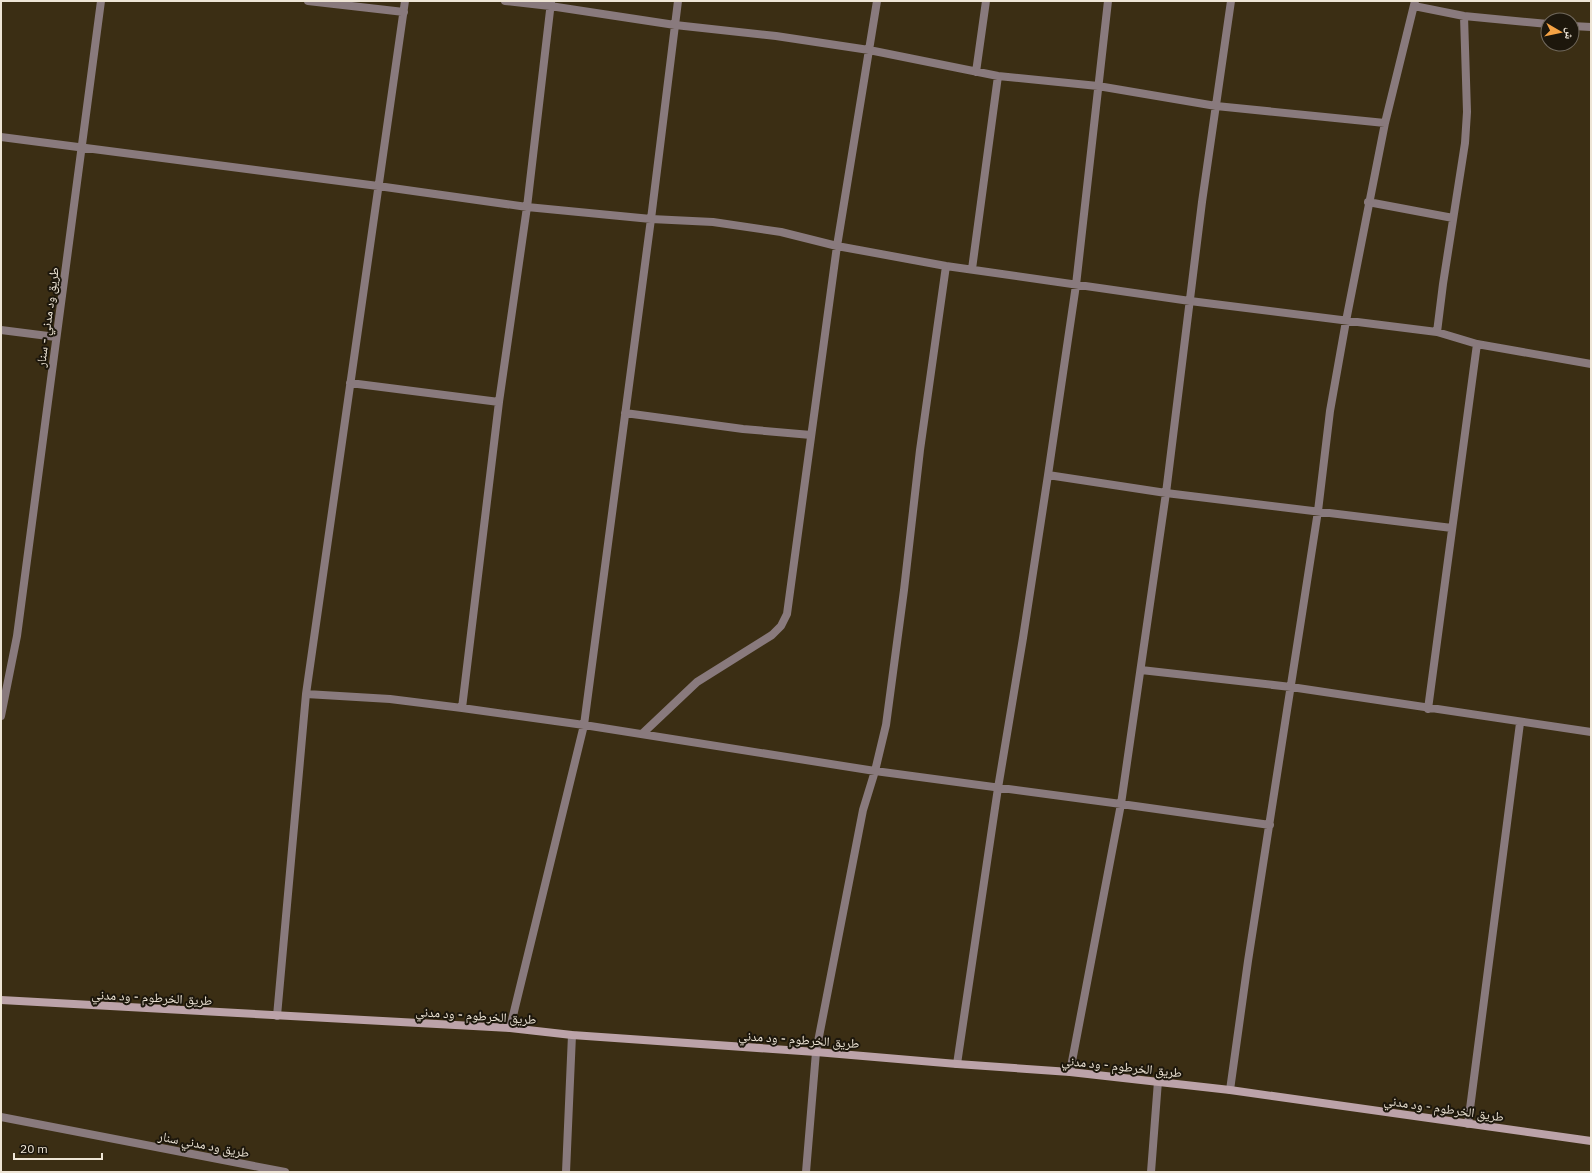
<svg xmlns="http://www.w3.org/2000/svg" width="1592" height="1173" font-family="'IBM Plex Sans','Noto Naskh Arabic',sans-serif">
	<style>
		.lines { fill: none; stroke-linecap: round; stroke-linejoin: round }
		.street { stroke: #897a7d; stroke-width: 8 }
		.secondary { stroke: #bca3a9; stroke-width: 8 }
		.labels { text-anchor: middle; stroke-width: 4; stroke-linejoin: round; paint-order: stroke }
		.street-label { font-size: 13px; fill: #eee5d6; stroke: #1d170c }
	</style>
	<rect width="100%" height="100%" fill="#3b2e14"/>
	<g class="lines">
		<path class="street" d="M308 1 404 12
			M505 1 550 6 675 25 776 36 869 50 998 76 1098 86 1216 106 1385 123
			M1414 6 1464 16 1548 24
			M1572 26 1591 27
			M976 72 986 1
			M1 137 378 186 527 207 651 219 713 222 781 232 837 246 946 266 1190 301 1437 332 1477 344 1591 364
			M1368 202 1453 218
			M972 269 998 76
			M1 330 56 337
			M1437 332 1443 284 1465 143 1467 112 1464 16
			M350 383 499 402
			M625 413 743 429 811 435
			M1048 475 1166 493 1452 528
			M1141 670 1291 687 1591 732
			M306 694 390 699 462 708 584 725 875 771 1121 804 1270 825
			M462 708 499 402 527 207 551 2
			M1428 709 1477 344
			M1 716 17 636 101 1
			M642 734 697 682 772 635 781 626 787 614 837 246 877 1
			M277 1016 306 694 405 1
			M510 1028 584 725 651 219 678 1
			M957 1064 998 788 1023 638 1048 475 1076 285 1108 1
			M1070 1072 1121 804 1166 493 1202 202 1231 1
			M1230 1090 1248 961 1318 511 1330 411 1346 321 1385 123 1415 1
			M1 1117 285 1172
			M1468 1124 1520 723
			M566 1172 572 1035
			M806 1172 816 1052 863 810 875 771 886 725 904 590 920 450 946 266
			M1151 1172 1158 1081"/>
		<path class="secondary" d="M1 1000 510 1028 572 1035 816 1052 957 1064 1070 1072 1230 1090 1591 1141"/>
	</g>
	<g class="labels">
		<g class="street-label">
			<text transform="translate(47 317) rotate(-82)" y="5">طريق ود مدني - سنار</text>
			<text transform="translate(152 997) rotate(3)" y="5">طريق الخرطوم - ود مدني</text>
			<text transform="translate(476 1015) rotate(4)" y="5">طريق الخرطوم - ود مدني</text>
			<text transform="translate(799 1039) rotate(4)" y="5">طريق الخرطوم - ود مدني</text>
			<text transform="translate(1122 1066) rotate(6)" y="5">طريق الخرطوم - ود مدني</text>
			<text transform="translate(1444 1108) rotate(8)" y="5">طريق الخرطوم - ود مدني</text>
			<text transform="translate(204 1144) rotate(11)" y="5">طريق ود مدني سنار</text>
		</g>
	</g>
	<rect width="1592" height="1173" fill="none" stroke="#eee5d6" stroke-width="4"/>
	<g transform="translate(1560 32) rotate(99)"><circle r="19" fill="#1d170c" stroke="#71695d"/>
	<path d="M0-3L7 15L0 10L-7 15Z" fill="#f5a345"/>
	<text y="-6" font-size="11" font-weight="bold" text-anchor="middle" fill="#eee5d6">ش</text>
	</g>
	<path d="M14 1153v6h88v-6" fill="none" stroke="#eee5d6" stroke-width="2"/>
	<text x="20" y="1153" font-size="12" fill="#eee5d6" stroke="#1d170c" stroke-width="3" paint-order="stroke">20 m</text>
</svg>
